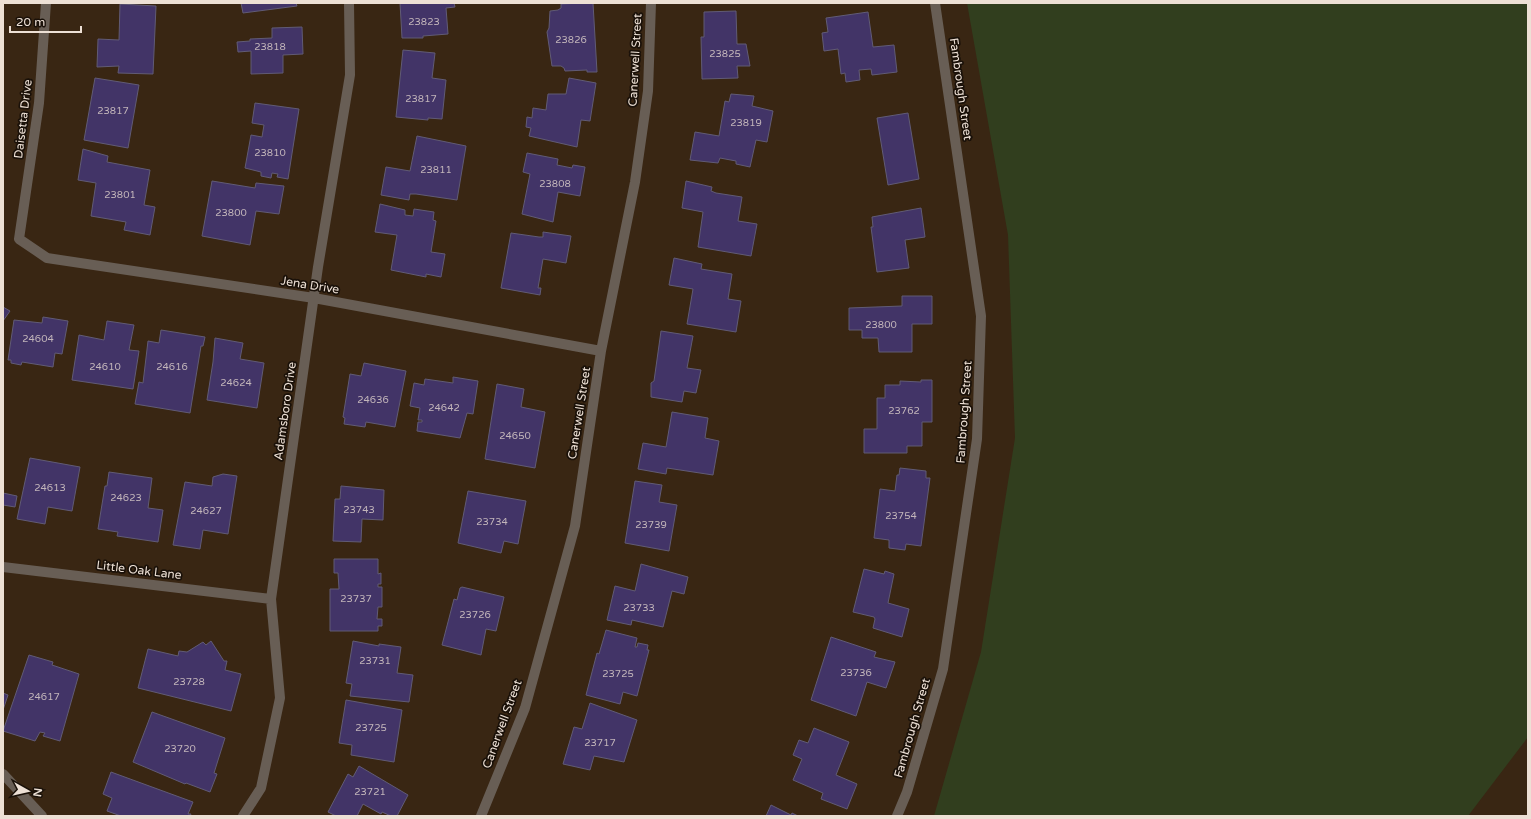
<svg xmlns="http://www.w3.org/2000/svg" width="1531" height="819" font-family="'Varela Round',sans-serif">
	<style>
		.green { fill: #313e1e }
		.building { fill: #423467; stroke: #615b75 }
		.lines { fill: none; stroke-linecap: round; stroke-linejoin: round }
		.street { stroke: #685e55; stroke-width: 10 }
		.labels { text-anchor: middle; stroke-width: 3.5; stroke-linejoin: round; paint-order: stroke }
		.number-label { font-size: 10px; fill: #c2b5ba }
		.street-label { font-size: 12px; fill: #ede0d5; stroke: #1a1109 }
	</style>
	<rect width="100%" height="100%" fill="#392613"/>
	<path class="green" d="M967 3H1528V737L1468 816H934L981 652 1015 438 1008 235Z"/>
	<path class="building" d="M241 3H296L297 6 243 13Z
		M400 3H454L455 7 446 8 448 34 423 36V38H402Z
		M583 3H593L597 72H587V70L565 71 564 68 561 66H552L547 32 549 28 550 11 558 10 561 8V4Z
		M120 4 156 6 153 74 118 73 119 66 97 67 98 39 119 40Z
		M736 11 737 44H746L750 66H737L738 78 702 79 701 37H704V12Z
		M868 12 873 47 894 45 897 72 872 75 871 69 859 70 860 80 846 82 845 73 841 74 838 49 824 51 822 33 828 32 826 18Z
		M302 27 303 54 283 55V73L251 74V51L238 52 237 42 250 41V39L272 38V28Z
		M403 50 435 53 432 78 446 80 442 119 428 118V120L396 117Z
		M95 78 139 85 128 148 84 140Z
		M569 78 596 83 590 121 581 120 577 147 529 136 531 128 526 127 527 117 532 118 533 108 546 110 548 94H566Z
		M731 94 754 96 752 106 773 111 767 142 756 140 750 167 736 164V161L720 158 718 163 690 160 695 132 719 136 725 101 729 102Z
		M255 103 299 109 288 179 277 177 278 174 272 173 271 178 261 176V172L245 168 251 135 262 137 264 125 252 123Z
		M908 113 919 179 888 185 877 118Z
		M417 136 466 146 457 200 416 194H410L409 200 381 195 386 167 410 171Z
		M83 149 108 156 107 162 150 170 144 205 155 207 150 235 124 230 126 222 91 216 96 183 78 180Z
		M527 153 558 159 557 165 572 168 573 165 585 167 580 196 558 192 553 222 522 214 530 174 523 172Z
		M212 181 255 188 256 183 284 186 279 214 256 211 250 245 202 236Z
		M686 181 712 187 711 191 716 193 742 197 738 221 757 224 751 256 698 247 703 212 682 208Z
		M380 204 405 210V215L413 216 414 209 434 212 433 220 436 221 431 252 445 254 441 277 426 274V277L391 270 397 235 375 232Z
		M921 208 925 237 905 240 909 268 877 272 871 227H873L872 217Z
		M543 232 571 236 566 263 543 259 538 288H541L540 295 501 288 511 233 539 237H543Z
		M674 258 702 264 701 269 732 274 728 299 741 301 736 332 687 324 693 289 669 285Z
		M902 296H932V324H912V352H879L878 338H862V330H849V308L902 306Z
		M3 307 10 311 3 321Z
		M43 317 68 321 62 354 55 353 53 367 22 362 21 365 11 363V360H8L14 320 42 323Z
		M107 321 134 325 129 350 139 351 133 389 72 380 79 335 104 340Z
		M161 330 205 337 203 346H201L190 413 135 404 139 382 143 383 148 341 159 343Z
		M661 331 693 336 687 368 701 370 696 393 684 391 682 402 651 397V383L654 381Z
		M215 338 243 343 240 359 264 363 257 408 207 400 213 362Z
		M364 363 406 371 395 427 366 422 365 427 344 424 345 418 343 417 350 374 361 376Z
		M453 377 478 381 473 414 467 413 460 438 417 431 418 422H422V420H418L420 408 410 406 414 383 424 385 425 379 453 383Z
		M921 380H932V422H922V446H907V453H864V429H877V398H885V385H900V381L921 382Z
		M497 384 524 389 521 407 545 412 535 468 485 459Z
		M672 412 708 418 705 438 719 441 713 475 667 468 666 474 638 469 643 443 666 447Z
		M30 458 80 467 72 511 48 507 45 524 17 519Z
		M900 468 926 471V478H930L921 546 906 544 905 550 889 548V540L874 538 880 489 895 491 897 475H899Z
		M109 472 152 478 148 508 163 510 158 542 117 536 118 532 98 529 105 486H107Z
		M223 474 237 476 228 534 203 530 200 549 173 545 185 482 212 486 213 477Z
		M635 481 662 485 659 502 677 505 669 551 625 543Z
		M341 486 384 490 383 520 362 519 361 542 333 541 335 499H340Z
		M468 491 526 501 518 544 504 541 501 553 458 543Z
		M3 493 17 496 15 507 3 505Z
		M334 559H378V574L381 573V584H378V587H382V607H378L377 619H382V626H378V631H330V589H339L338 573H334Z
		M641 564 688 577 684 594 672 591 663 627 632 620 631 625 607 620 615 586 635 591Z
		M864 569 884 574 885 571 894 574 888 603 909 609 902 637 873 628 875 619 874 617 853 612Z
		M462 587 504 597 496 631 486 629 481 655 442 645 454 599 457 600 460 588Z
		M606 630 637 638 635 647H637L638 643 648 645 647 650H649L637 696 623 692 620 704 586 695 597 653 599 654Z
		M831 637 876 652 874 657 895 662 886 688 867 682 856 716 811 700Z
		M211 641 224 661H227L225 670 241 674 231 711 138 688 148 649 178 656 179 651 187 652 203 642 206 645Z
		M353 641 379 646V644L401 647 397 673 413 675 409 702 350 696 352 684 346 683Z
		M29 655 53 662 52 665 79 674 60 741 43 736 45 733 40 732 35 741 3 731Z
		M3 693 8 695 3 710Z
		M346 700 402 710 394 762 351 755 352 745 339 743Z
		M590 703 637 720 624 762 594 756 590 770 563 764 574 727 582 729Z
		M152 712 225 738 214 773 217 774 210 792 186 783 185 784 133 762Z
		M814 728 849 742 836 775 857 784 847 809 821 799 823 793 793 780 802 759 793 755 799 740 808 743Z
		M359 766 408 795 397 816H391L382 812 381 814 363 804 357 816H336L328 812 348 774 353 777Z
		M111 772 193 802 188 814H191L190 816H121L107 811 112 798 103 794Z
		M771 805 791 815 792 813 798 816H766Z"/>
	<g class="lines">
		<path class="street" d="M46 3 39 103 19 239 47 258 314 298 601 351
			M3 567 271 599
			M3 774 42 816
			M243 816 261 788 280 698 271 599 318 267 350 75 349 3
			M481 816 525 708 575 526 601 351 635 182 648 91 651 3
			M897 816 907 792 943 669 977 439 981 316 935 3"/>
	</g>
	<g class="labels">
		<g class="number-label">
			<text x="424" y="25">23823</text>
			<text x="571" y="43">23826</text>
			<text x="270" y="50">23818</text>
			<text x="725" y="57">23825</text>
			<text x="421" y="102">23817</text>
			<text x="113" y="114">23817</text>
			<text x="746" y="126">23819</text>
			<text x="270" y="156">23810</text>
			<text x="436" y="173">23811</text>
			<text x="555" y="187">23808</text>
			<text x="120" y="198">23801</text>
			<text x="231" y="216">23800</text>
			<text x="881" y="328">23800</text>
			<text x="38" y="342">24604</text>
			<text x="105" y="370">24610</text>
			<text x="172" y="370">24616</text>
			<text x="236" y="386">24624</text>
			<text x="373" y="403">24636</text>
			<text x="444" y="411">24642</text>
			<text x="904" y="414">23762</text>
			<text x="515" y="439">24650</text>
			<text x="50" y="491">24613</text>
			<text x="126" y="501">24623</text>
			<text x="359" y="513">23743</text>
			<text x="206" y="514">24627</text>
			<text x="901" y="519">23754</text>
			<text x="492" y="525">23734</text>
			<text x="651" y="528">23739</text>
			<text x="356" y="602">23737</text>
			<text x="639" y="611">23733</text>
			<text x="475" y="618">23726</text>
			<text x="375" y="664">23731</text>
			<text x="856" y="676">23736</text>
			<text x="618" y="677">23725</text>
			<text x="189" y="685">23728</text>
			<text x="44" y="700">24617</text>
			<text x="371" y="731">23725</text>
			<text x="600" y="746">23717</text>
			<text x="180" y="752">23720</text>
			<text x="370" y="795">23721</text>
		</g>
		<g class="street-label">
			<text transform="translate(635 60) rotate(-87)" y="4">Canerwell Street</text>
			<text transform="translate(961 89) rotate(82)" y="4">Fambrough Street</text>
			<text transform="translate(23 119) rotate(-83)" y="4">Daisetta Drive</text>
			<text transform="translate(310 285) rotate(9)" y="4">Jena Drive</text>
			<text transform="translate(285 411) rotate(-82)" y="4">Adamsboro Drive</text>
			<text transform="translate(964 412) rotate(-86)" y="4">Fambrough Street</text>
			<text transform="translate(579 413) rotate(-81)" y="4">Canerwell Street</text>
			<text transform="translate(139 570) rotate(7)" y="4">Little Oak Lane</text>
			<text transform="translate(502 724) rotate(-70)" y="4">Canerwell Street</text>
			<text transform="translate(912 728) rotate(-74)" y="4">Fambrough Street</text>
		</g>
	</g>
	<rect width="1531" height="819" fill="none" stroke="#ede0d5" stroke-width="8"/>
	<g transform="translate(28 791) rotate(98)" stroke="#1a1109" stroke-width="3" paint-order="stroke">
	<path d="M0-3L7 15L0 10L-7 15Z" fill="#ede0d5"/>
	<text y="-6" font-size="11" font-weight="bold" text-anchor="middle" fill="#ede0d5">N</text>
	</g>
	<path d="M10 26v6h71v-6" fill="none" stroke="#ede0d5" stroke-width="2"/>
	<text x="16" y="26" font-size="12" fill="#ede0d5" stroke="#1a1109" stroke-width="3" paint-order="stroke">20 m</text>
</svg>
